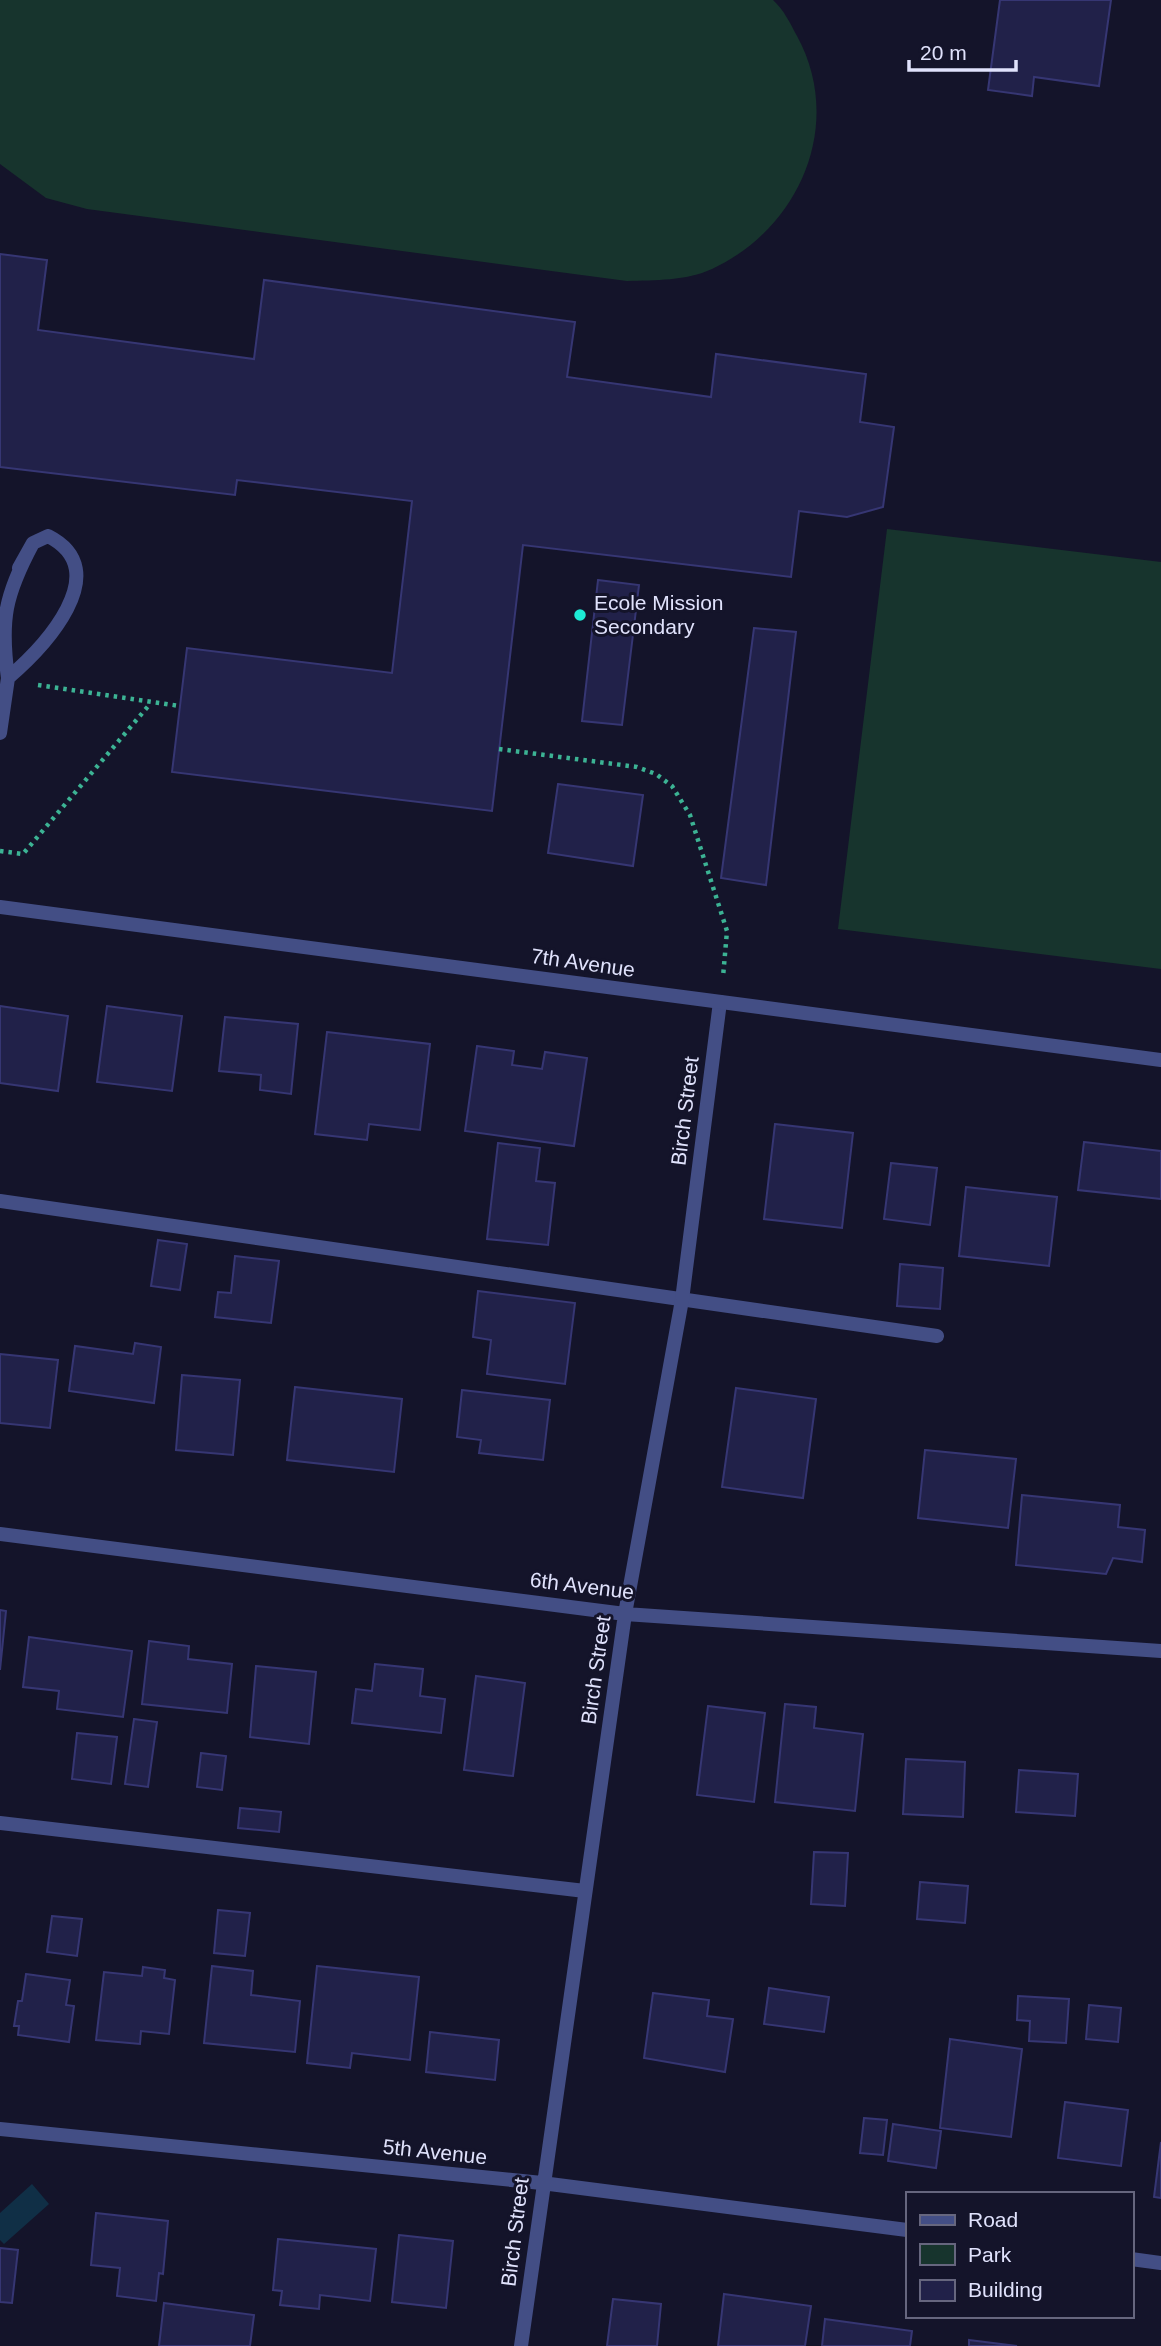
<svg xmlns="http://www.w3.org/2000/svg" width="1161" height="2346" font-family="Arial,sans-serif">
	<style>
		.green { fill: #17342d }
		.water { fill: #102f46 }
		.building { fill: #212149; stroke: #363673; stroke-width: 2 }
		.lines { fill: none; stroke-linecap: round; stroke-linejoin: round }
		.path { stroke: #3cb394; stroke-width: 4.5; stroke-dasharray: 3.5 5; stroke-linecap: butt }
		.service { stroke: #434e85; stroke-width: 14 }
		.minor { stroke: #434e85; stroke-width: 14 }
		.tertiary { stroke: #434e85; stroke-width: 14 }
		.poi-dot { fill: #1debd5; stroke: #14142a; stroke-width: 2.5 }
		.labels { text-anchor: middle; stroke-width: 6; stroke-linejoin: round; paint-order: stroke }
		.poi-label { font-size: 21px; fill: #e0e2fc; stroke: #14142a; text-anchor: start }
		.street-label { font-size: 21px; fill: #e0e2fc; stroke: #14142a }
	</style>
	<rect width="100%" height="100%" fill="#14142a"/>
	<path class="green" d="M0 0H773C784 10 790 23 797 36 845 124 800 228 712 269 686 281 655 280 627 281L87 209 46 198 0 164Z
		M887 529 1161 562V969L838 929Z"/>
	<path class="water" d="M32 2184 49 2204 4 2244 0 2240V2213Z"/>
	<path class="building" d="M1000 0H1111L1099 86 1034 77 1032 96 988 90Z
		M0 254 47 260 38 330 254 359 264 280 575 322 567 377 711 397 716 354 866 374 860 422 894 427 883 507 847 517 799 511 791 577 523 545 492 811 172 772 187 648 392 673 412 501 237 480 235 495 0 467Z
		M598 580 639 585 622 725 582 721Z
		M754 628 796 632 766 885 721 878Z
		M558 784 643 795 633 866 548 853Z
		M0 1006 68 1016 58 1091 0 1083Z
		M107 1006 182 1016 172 1091 97 1082Z
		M225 1017 298 1024 291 1094 260 1090 261 1075 219 1071Z
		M327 1032 430 1044 420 1130 369 1124 367 1140 315 1134Z
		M477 1046 514 1051 512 1065 542 1069 545 1052 587 1058 574 1146 465 1131Z
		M775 1124 853 1133 842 1228 764 1219Z
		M1084 1142 1161 1151V1199L1078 1190Z
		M498 1143 540 1148 536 1181 555 1183 548 1245 487 1239Z
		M891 1163 937 1168 930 1225 884 1219Z
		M966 1187 1057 1197 1049 1266 959 1256Z
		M158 1240 187 1244 180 1290 151 1286Z
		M235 1256 279 1261 271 1323 215 1317 218 1292 231 1293Z
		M900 1264 943 1268 940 1309 897 1306Z
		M478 1291 575 1303 565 1384 487 1374 491 1340 473 1337Z
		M135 1343 161 1347 154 1403 69 1391 75 1346 133 1354Z
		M0 1354 58 1360 50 1428 0 1423Z
		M182 1375 240 1380 233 1455 176 1450Z
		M295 1387 402 1399 394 1472 287 1460Z
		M736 1388 816 1399 803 1498 722 1487Z
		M462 1390 550 1400 543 1460 479 1453 481 1440 457 1437Z
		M925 1450 1016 1459 1008 1528 918 1518Z
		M1022 1495 1120 1505 1118 1527 1145 1530 1142 1562 1113 1558 1106 1574 1016 1565Z
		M0 1610 6 1611 0 1670Z
		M29 1637 132 1651 123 1717 57 1709 59 1691 23 1687Z
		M149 1641 189 1646 188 1659 232 1664 227 1713 142 1704Z
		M375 1664 423 1669 420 1696 445 1699 441 1733 352 1723 356 1689 372 1691Z
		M256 1666 316 1672 309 1744 250 1737Z
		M476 1676 525 1683 513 1776 464 1770Z
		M785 1704 816 1707 814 1728 863 1734 855 1811 775 1802Z
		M708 1706 765 1713 754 1802 697 1795Z
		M134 1719 157 1722 148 1787 125 1784Z
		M77 1733 117 1737 111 1784 72 1779Z
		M201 1753 226 1756 222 1790 197 1787Z
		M906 1759 965 1762 963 1817 903 1814Z
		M1019 1770 1078 1774 1075 1816 1016 1812Z
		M240 1808 281 1812 279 1832 238 1828Z
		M814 1852 848 1853 845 1906 811 1904Z
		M920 1882 968 1886 965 1923 917 1919Z
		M218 1910 250 1913 245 1956 214 1953Z
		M52 1916 82 1919 77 1956 47 1952Z
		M212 1966 253 1971 251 1995 300 2001 295 2052 204 2043Z
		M317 1966 419 1977 410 2060 352 2053 350 2068 307 2063Z
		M143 1967 165 1970 164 1978 175 1980 169 2034 141 2031 140 2044 96 2040 104 1972 142 1976Z
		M26 1974 70 1980 66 2005 74 2006 69 2042 18 2035 19 2026H14L18 2001H22Z
		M769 1988 829 1997 824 2032 764 2024Z
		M653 1993 709 2000 707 2016 733 2019 725 2072 644 2058Z
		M1018 1996 1069 1999 1066 2043 1029 2041 1030 2021 1017 2020Z
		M1089 2005 1121 2008 1118 2042 1086 2039Z
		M430 2032 499 2040 495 2080 426 2072Z
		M950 2039 1022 2049 1011 2137 940 2128Z
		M1065 2102 1128 2110 1121 2166 1058 2158Z
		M864 2118 887 2120 883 2155 860 2153Z
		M893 2124 941 2131 936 2168 888 2161Z
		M1161 2142V2198L1154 2197Z
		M96 2213 168 2221 163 2274 159 2273 156 2301 117 2296 120 2268 91 2265Z
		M399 2235 453 2241 446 2308 392 2302Z
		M278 2239 376 2249 370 2301 320 2295 319 2309 280 2305 282 2291 273 2290Z
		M0 2248 18 2250 12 2303 0 2302Z
		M724 2294 811 2306 805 2346H718Z
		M613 2299 661 2304 657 2346H607Z
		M164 2303 254 2315 250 2346H159Z
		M825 2319 912 2331 910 2346H822Z
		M969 2340 1017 2346H969Z"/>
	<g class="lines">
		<path class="path" d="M38 685 180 706
			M499 749 637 767 656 774 672 786 690 815 727 931 723 977
			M0 851 23 854 150 704"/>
		<path class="service" d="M19 568 33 543 48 536C117 571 43 648 8 678 0 620 5 595 33 543L48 536
			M0 733 8 678
			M0 1201 937 1336
			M0 1823 585 1891"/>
		<path class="minor" d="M0 1534 625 1614 1161 1651
			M0 2129 542 2183 907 2230
			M1131 2259 1161 2263
			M521 2346 625 1614 682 1300 720 1002"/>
		<path class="tertiary" d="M0 907 1161 1060"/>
	</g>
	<circle class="poi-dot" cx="580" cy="615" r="7"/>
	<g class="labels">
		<g class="poi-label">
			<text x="594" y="610">Ecole Mission<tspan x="594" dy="24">Secondary</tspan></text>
		</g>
		<g class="street-label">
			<text transform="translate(583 963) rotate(8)" y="7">7th Avenue</text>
			<text transform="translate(685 1111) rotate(-83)" y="7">Birch Street</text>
			<text transform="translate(582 1586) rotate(7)" y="7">6th Avenue</text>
			<text transform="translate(596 1670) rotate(-82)" y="7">Birch Street</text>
			<text transform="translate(435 2152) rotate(6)" y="7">5th Avenue</text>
			<text transform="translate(515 2232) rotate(-83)" y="7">Birch Street</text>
		</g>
	</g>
	<rect x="906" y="2192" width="228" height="126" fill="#14142a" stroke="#66667e" stroke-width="2"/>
	<rect x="920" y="2215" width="35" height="10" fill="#434e85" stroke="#66667e" stroke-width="2"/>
	<text x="968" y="2227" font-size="21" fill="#e0e2fc">Road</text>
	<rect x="920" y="2244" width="35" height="21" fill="#17342d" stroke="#66667e" stroke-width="2"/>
	<text x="968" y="2262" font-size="21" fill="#e0e2fc">Park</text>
	<rect x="920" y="2280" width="35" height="21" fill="#212149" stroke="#66667e" stroke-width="2"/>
	<text x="968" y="2297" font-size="21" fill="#e0e2fc">Building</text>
	<path d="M909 60v10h107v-10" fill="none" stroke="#e0e2fc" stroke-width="3.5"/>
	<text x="920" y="60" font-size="21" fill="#e0e2fc" stroke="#14142a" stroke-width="5" paint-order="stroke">20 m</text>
</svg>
